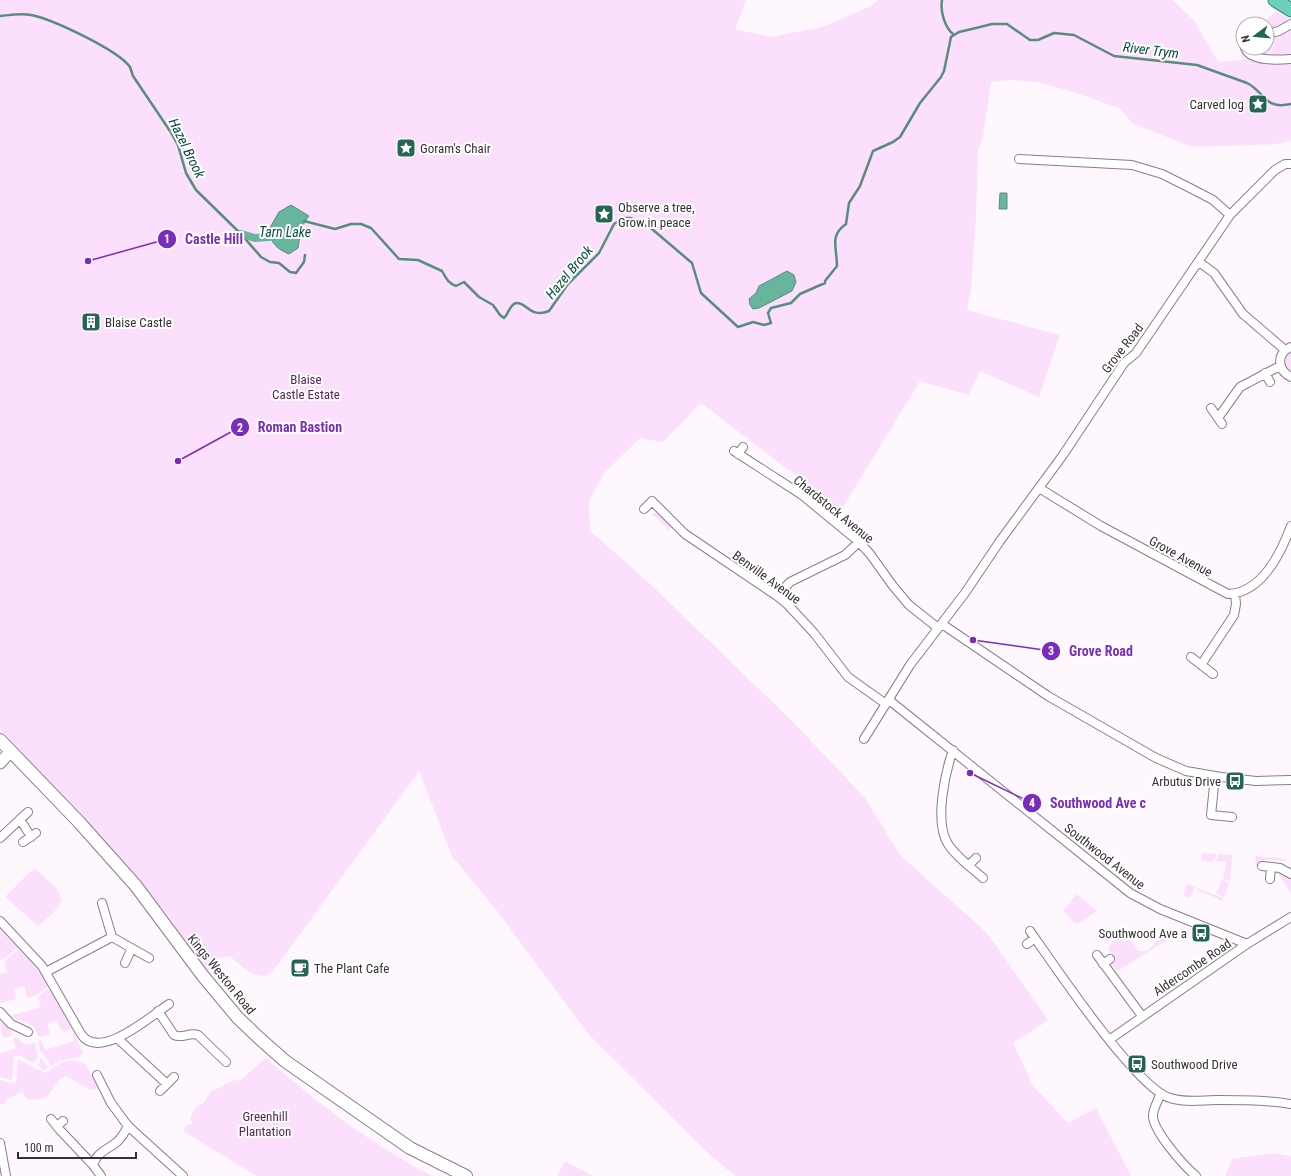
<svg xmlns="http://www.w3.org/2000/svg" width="1291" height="1176" font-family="'Roboto Condensed',sans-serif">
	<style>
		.green { fill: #fcdffc }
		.water { fill: #67b59d; stroke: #588d7e }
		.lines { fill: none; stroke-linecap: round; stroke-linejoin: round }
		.stream { stroke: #588d7e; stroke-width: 2.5 }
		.canal { stroke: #67b59d; stroke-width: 8 }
		.minor-casing { stroke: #8a7c8a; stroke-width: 10 }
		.tertiary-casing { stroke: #8a7c8a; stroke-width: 13 }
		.secondary-casing { stroke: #8a7c8a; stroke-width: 14 }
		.primary-casing { stroke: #19846f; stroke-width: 15 }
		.minor { stroke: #fff; stroke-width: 8 }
		.tertiary { stroke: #fff; stroke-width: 11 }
		.secondary { stroke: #fff; stroke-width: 12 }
		.primary { stroke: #6cd0bb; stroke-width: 13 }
		.labels { text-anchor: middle; stroke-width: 4; stroke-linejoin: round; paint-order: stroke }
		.poi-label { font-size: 13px; fill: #363136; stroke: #fff; text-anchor: start }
		.street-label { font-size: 13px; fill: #363136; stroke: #fff }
		.park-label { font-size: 13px; fill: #5c235d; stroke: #fff }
		.water-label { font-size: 14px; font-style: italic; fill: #0a4e3e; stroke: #fff }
		.leader { fill: none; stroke: #7b2cbf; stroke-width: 1.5 }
		.callout-dot { fill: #7b2cbf; stroke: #fff; stroke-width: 1.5 }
		.mark-label { font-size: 12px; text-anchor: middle; font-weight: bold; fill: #fff }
		.callout-label { font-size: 14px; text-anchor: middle; font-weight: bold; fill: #7b2cbf; stroke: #fff; stroke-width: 4; stroke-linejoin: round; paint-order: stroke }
	</style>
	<rect width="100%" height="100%" fill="#fef8fe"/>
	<path class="green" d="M0 0H746L735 29 771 37 822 27 871 6 878 0H1172L1194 20 1218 62 1242 60 1241 40 1243 38V48H1267V24H1261L1276 11 1291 19V141L1276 144 1192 147 1132 123 1121 109 1077 93 1037 82 1010 80 991 82 983 136 978 150 976 218 971 288 967 310 1060 335 1039 397 980 371 969 395 920 381 841 510 701 403 663 442 640 438 605 472 589 500 590 531 648 582 791 720 865 798 900 855 987 933 1048 1020 1013 1043 1033 1086 1068 1123 1096 1108 1131 1176H735L708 1153 590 1036 497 911 452 856 419 771 273 971 266 976C250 976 241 966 230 956L217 958 208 971 168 916 132 871 0 729Z
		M1291 350V374L1286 371C1284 361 1282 357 1291 350Z
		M658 513 671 526 669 530 652 514Z
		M1202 853 1216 854 1214 861H1201Z
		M1218 854 1232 855 1230 881 1223 879 1227 861H1216Z
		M1256 856 1287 859V861L1265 859V865L1255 866Z
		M36 869 57 889 62 900 54 912 38 926 5 897 31 871Z
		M1278 873H1283L1291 878V894Z
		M1222 880 1229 883 1224 897 1216 894Z
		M1187 884 1195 887 1190 898 1183 895Z
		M1197 888 1223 898 1222 900 1196 890Z
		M1077 894 1097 911 1077 924 1073 922 1063 910Z
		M0 929 18 947 5 958 0 960Z
		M1117 934 1128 937 1138 951H1147L1163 935 1166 934 1169 939 1117 971 1112 964 1114 958 1108 949Z
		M20 948 40 971 49 986 37 995 27 998 24 986 14 989 16 999 0 1003V974L7 972 4 962Z
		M50 987 72 1029 64 1031 61 1030 57 1020 47 1023 50 1034 39 1037 33 1026 10 1016 41 1007 38 997Z
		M0 1020 14 1035 3 1038Z
		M72 1031 83 1052 79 1057 59 1061 51 1066 40 1050 38 1041 41 1040 45 1050 74 1041Z
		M16 1037 24 1044 35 1043 38 1057 34 1063 18 1055 14 1056 12 1080 0 1077V1053L16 1048 13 1038Z
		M41 1058 42 1059 49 1068 44 1070 38 1066Z
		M266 1058C317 1104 372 1144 432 1176H257L183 1131 186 1125 193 1124 190 1118 197 1105 203 1104 210 1092 237 1079 239 1081Z
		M18 1059 45 1073C51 1070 55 1066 61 1063 86 1053 90 1071 98 1089L90 1090 66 1076 61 1078 46 1098 28 1100 22 1092 7 1099 6 1103 0 1104V1080L12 1083 16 1082Z
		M1273 1153 1291 1156V1176H1225L1232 1159Z
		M565 1161 593 1176H557Z"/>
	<path class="water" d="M1000 193H1007V209H999Z
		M291 205 309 216C301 225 300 236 298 248L289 254C277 249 272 244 268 231L279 212Z
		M787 271 794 275 796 282 792 291 759 308 753 309 750 305 749 299 756 293 759 286Z"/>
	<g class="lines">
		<path class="stream" d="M942 0C940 12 945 28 954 35
			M0 16C10 15 21 13 31 15 52 19 118 50 130 67 131 70 132 73 133 76L170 131 178 145 186 173 196 190 241 234 261 257 270 262 279 263 290 272 296 273 304 262 305 255
			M304 221 335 229 351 224H361L371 228 399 259 418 260 442 271C446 278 448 283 456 286L464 282 479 297 493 305 500 315 504 318C508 315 510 304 516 303 526 301 530 319 549 311L568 284 599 253 614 224 624 218H631L652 229 692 263 701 293 738 327 753 322 764 325 771 323 768 313 771 308 791 303 800 294 825 283V281L837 266C837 247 829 236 846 224L849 203 860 186 873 151 893 142 900 137 920 103 941 77 944 71 951 37 959 32 976 28 992 24H1007L1030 40H1038L1054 33 1074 35 1114 56 1197 65 1247 83C1265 92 1264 110 1291 104"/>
		<path class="canal" d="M241 234 255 238 269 237"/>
		<defs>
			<path id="minor" d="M1267 34 1279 31 1291 24
				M1245 48C1251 62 1278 60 1291 59
				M1019 159 1132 165 1162 174 1190 188 1213 200 1230 215
				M1199 262 1214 273 1243 314 1285 350
				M1291 347C1276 353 1277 370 1291 377
				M1265 373 1270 382
				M1211 408 1222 424
				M1218 418 1240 387 1280 366
				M734 451 802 495 859 542 870 554 893 586 909 605 938 628
				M738 454 743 447
				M1039 488 1101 526 1228 594C1262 593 1281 553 1291 526
				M644 509 652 501 685 534 777 596 788 605 814 633 848 677 886 704
				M777 596 790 582 845 555 859 542
				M942 624 1048 696 1156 758 1186 771 1221 777 1256 781 1291 780
				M1191 657 1213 674
				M1201 665 1234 615 1236 604 1235 594
				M889 700 1130 893 1160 909 1247 944
				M864 739 910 665 965 593 1000 541 1063 455 1124 363 1136 353 1230 215 1275 170 1285 164H1291
				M953 750C945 773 934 822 948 844 956 857 972 868 983 878
				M1215 776 1211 815 1232 817
				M20 819 31 837
				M0 838 28 812
				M23 842 36 833
				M969 865 976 858
				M1262 866 1280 868 1291 874
				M1270 879 1271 867
				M102 903 112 937 149 958
				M0 921 42 966 81 1034C99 1062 151 1016 169 1004
				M1030 931C1054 965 1136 1088 1170 1098 1185 1103 1203 1100 1218 1100 1243 1100 1266 1100 1291 1104
				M1027 944 1035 938
				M1097 955 1142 1016
				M125 963 131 950
				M1103 964 1110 959
				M46 972 112 937
				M158 1011 174 1035C182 1039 189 1032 198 1035L226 1062
				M0 1012 11 1024 28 1032
				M117 1038 167 1084
				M1109 1040 1247 944 1291 917
				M97 1075 111 1103 128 1126 183 1176
				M160 1091 174 1077
				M1160 1095C1158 1101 1153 1109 1153 1115 1152 1130 1184 1166 1196 1176
				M51 1119 59 1129 93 1165
				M57 1126 63 1121
				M0 1143 6 1176
				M101 1176 93 1165C96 1153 108 1149 117 1142 122 1137 125 1132 128 1126"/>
			<path id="tertiary" d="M0 763 11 751"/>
			<path id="secondary" d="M0 740 79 822 136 886 203 976 238 1018 259 1038 285 1061 410 1148 466 1176"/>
			<path id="primary" d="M1275 0 1291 10"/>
		</defs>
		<use href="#minor" class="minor-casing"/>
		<use href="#tertiary" class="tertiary-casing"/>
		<use href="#secondary" class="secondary-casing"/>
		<use href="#primary" class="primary-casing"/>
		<use href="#minor" class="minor"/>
		<use href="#tertiary" class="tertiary"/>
		<use href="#secondary" class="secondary"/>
		<use href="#primary" class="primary"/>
	</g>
	<defs>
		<symbol id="sight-square" viewBox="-11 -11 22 22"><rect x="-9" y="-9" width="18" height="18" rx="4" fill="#256554" stroke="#fff"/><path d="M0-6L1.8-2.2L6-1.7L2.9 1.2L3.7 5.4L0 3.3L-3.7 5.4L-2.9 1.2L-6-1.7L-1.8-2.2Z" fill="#fff"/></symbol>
		<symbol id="building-square" viewBox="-11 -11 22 22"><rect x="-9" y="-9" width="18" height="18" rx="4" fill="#256554" stroke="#fff"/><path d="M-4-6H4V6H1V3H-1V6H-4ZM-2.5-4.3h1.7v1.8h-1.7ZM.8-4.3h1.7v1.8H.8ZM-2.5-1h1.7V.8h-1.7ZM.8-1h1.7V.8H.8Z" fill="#fff"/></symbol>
		<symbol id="bus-square" viewBox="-11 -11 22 22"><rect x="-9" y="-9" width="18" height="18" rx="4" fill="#256554" stroke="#fff"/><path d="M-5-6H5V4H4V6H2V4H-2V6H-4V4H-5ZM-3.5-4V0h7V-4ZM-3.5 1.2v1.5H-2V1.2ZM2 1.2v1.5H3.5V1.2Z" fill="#fff"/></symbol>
		<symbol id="cafe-square" viewBox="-11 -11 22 22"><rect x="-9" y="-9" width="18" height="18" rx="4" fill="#256554" stroke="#fff"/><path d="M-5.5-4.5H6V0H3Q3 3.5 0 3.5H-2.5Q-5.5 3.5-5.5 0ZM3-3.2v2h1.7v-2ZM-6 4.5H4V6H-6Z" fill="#fff"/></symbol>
	</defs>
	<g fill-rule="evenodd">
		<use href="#sight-square" x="1247" y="93" width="22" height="22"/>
		<use href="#sight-square" x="395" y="137" width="22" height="22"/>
		<use href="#sight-square" x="593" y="203" width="22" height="22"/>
		<use href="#building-square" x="80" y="311" width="22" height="22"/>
		<use href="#bus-square" x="1224" y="770" width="22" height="22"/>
		<use href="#bus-square" x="1190" y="922" width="22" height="22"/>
		<use href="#cafe-square" x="289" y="957" width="22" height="22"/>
		<use href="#bus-square" x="1126" y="1053" width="22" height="22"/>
	</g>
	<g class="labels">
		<g class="poi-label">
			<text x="1244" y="109" text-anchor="end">Carved log</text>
			<text x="420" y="153">Goram's Chair</text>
			<text x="618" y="212">Observe a tree,<tspan x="618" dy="15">Grow in peace</tspan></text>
			<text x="105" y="327">Blaise Castle</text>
			<text x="1221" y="786" text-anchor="end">Arbutus Drive</text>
			<text x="1187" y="938" text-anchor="end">Southwood Ave a</text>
			<text x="314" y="973">The Plant Cafe</text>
			<text x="1151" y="1069">Southwood Drive</text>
		</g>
		<g class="street-label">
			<text transform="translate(1122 348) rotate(-52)" y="5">Grove Road</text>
			<text transform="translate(834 509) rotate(39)" y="5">Chardstock Avenue</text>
			<text transform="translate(1181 556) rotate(29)" y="5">Grove Avenue</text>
			<text transform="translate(767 577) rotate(36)" y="5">Benville Avenue</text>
			<text transform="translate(1105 856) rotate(38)" y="5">Southwood Avenue</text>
			<text transform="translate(1192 967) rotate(-34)" y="5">Aldercombe Road</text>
			<text transform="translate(222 974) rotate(51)" y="5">Kings Weston Road</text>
		</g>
		<g class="park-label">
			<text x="306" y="384">Blaise<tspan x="306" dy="15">Castle Estate</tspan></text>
			<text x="265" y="1121">Greenhill<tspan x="265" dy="15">Plantation</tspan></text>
		</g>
		<g class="water-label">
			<text transform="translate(1151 50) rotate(7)" y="5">River Trym</text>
			<text transform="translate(187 148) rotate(64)" y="5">Hazel Brook</text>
			<text x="285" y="237">Tarn Lake</text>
			<text transform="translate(569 272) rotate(-50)" y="5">Hazel Brook</text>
		</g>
	</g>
	<path class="leader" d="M88 261L167 239M178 461L240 427M973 640L1051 651M970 773L1032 803"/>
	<g class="callout-dot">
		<circle cx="88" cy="261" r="4"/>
		<circle cx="178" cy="461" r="4"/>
		<circle cx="973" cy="640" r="4"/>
		<circle cx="970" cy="773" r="4"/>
		<circle cx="167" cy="239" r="10"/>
		<circle cx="240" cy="427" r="10"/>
		<circle cx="1051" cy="651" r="10"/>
		<circle cx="1032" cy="803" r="10"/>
	</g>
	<g class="mark-label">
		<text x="167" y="243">1</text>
		<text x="240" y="432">2</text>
		<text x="1051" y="655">3</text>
		<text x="1032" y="807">4</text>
	</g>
	<g class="callout-label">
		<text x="214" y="244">Castle Hill</text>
		<text x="300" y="432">Roman Bastion</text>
		<text x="1101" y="656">Grove Road</text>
		<text x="1098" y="808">Southwood Ave c</text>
	</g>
	<g transform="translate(1255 36) rotate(254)"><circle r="19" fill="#ffffff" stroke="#afadaf"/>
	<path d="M0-3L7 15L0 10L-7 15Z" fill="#256554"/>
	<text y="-6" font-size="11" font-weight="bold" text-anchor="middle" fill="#363136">N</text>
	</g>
	<path d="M18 1152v6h118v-6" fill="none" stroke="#363136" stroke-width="2"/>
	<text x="24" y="1152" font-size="12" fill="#363136" stroke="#ffffff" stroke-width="3" paint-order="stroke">100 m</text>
</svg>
